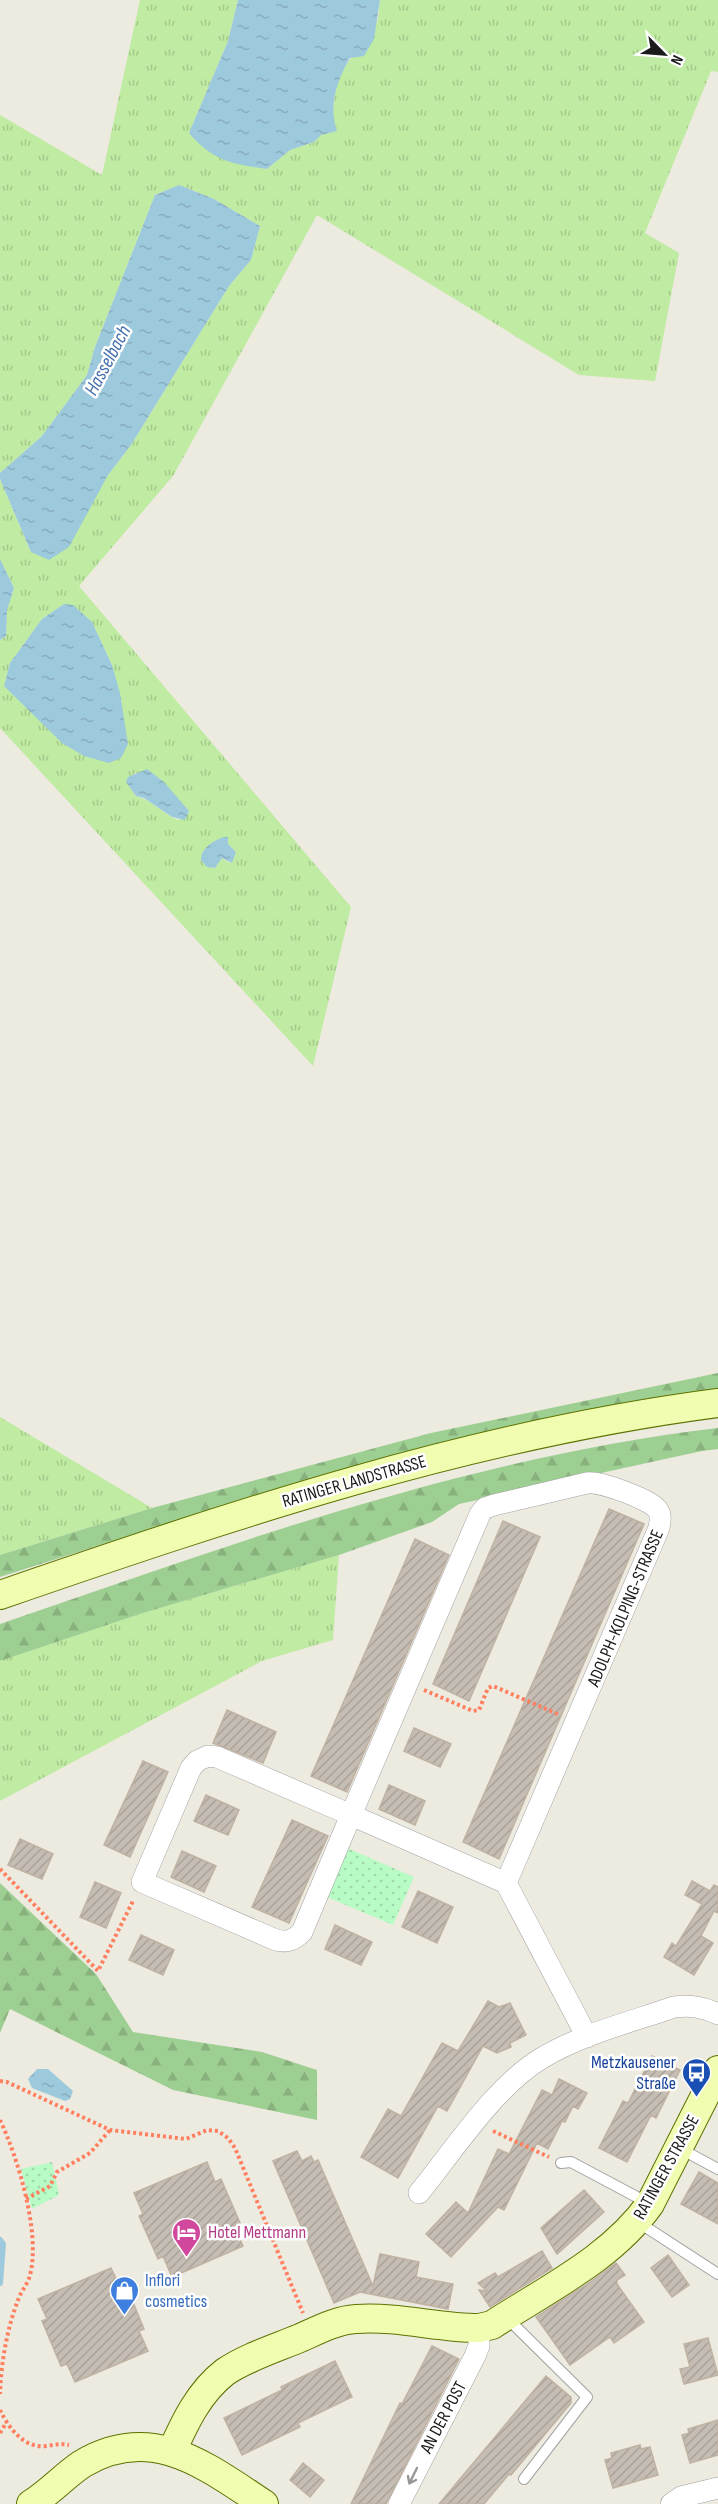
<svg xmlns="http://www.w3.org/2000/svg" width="718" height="2504" font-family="'Sofia Sans Condensed',sans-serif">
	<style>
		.grass { fill: url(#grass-tufts); fill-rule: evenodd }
		.forest { fill: url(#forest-firs) }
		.park { fill: url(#park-dots) }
		.water { fill: url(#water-ripples) }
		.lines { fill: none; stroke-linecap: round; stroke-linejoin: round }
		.stream { stroke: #9dc9dd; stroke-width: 6 }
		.building { fill: url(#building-hatch); stroke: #bfb2a2; stroke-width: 1.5 }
		.lane-casing { stroke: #a2a2a2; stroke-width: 12 }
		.street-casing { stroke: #a2a2a2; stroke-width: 22 }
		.secondary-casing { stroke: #5c7300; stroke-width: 30 }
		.path { stroke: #ff7f5f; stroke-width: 4; stroke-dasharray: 3 3; stroke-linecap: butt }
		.lane { stroke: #fff; stroke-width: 10 }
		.street { stroke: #fff; stroke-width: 21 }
		.secondary { stroke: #f0fcaf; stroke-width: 28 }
		.oneway { stroke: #989898 }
		.labels { text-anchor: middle; stroke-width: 5; stroke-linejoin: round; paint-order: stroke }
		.street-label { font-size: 18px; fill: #1b1b1b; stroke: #fff }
		.transit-label { font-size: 18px; fill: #164399; stroke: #fff; text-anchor: end }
		.hotel-label { font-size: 18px; fill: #b23c85; stroke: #fff; text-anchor: start }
		.shop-label { font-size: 18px; fill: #366cbe; stroke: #fff; text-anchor: start }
		.water-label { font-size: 20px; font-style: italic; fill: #456fad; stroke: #fff }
	</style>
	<defs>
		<pattern id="grass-tufts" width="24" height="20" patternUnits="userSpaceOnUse" patternTransform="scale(1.5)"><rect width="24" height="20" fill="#bfeba2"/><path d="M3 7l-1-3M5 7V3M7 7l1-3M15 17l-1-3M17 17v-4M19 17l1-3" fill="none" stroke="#a4c98b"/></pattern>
		<pattern id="forest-firs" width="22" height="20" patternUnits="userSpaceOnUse" patternTransform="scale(1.5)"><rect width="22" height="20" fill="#9ecf92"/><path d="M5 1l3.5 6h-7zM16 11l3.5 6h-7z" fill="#88b17d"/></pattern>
		<pattern id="park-dots" width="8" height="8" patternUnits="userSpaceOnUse" patternTransform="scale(1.5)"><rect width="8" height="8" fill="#b9fbc5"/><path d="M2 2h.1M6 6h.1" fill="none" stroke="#9ed7a9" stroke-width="1.8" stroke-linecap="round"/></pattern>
		<pattern id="water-ripples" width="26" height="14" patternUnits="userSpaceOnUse" patternTransform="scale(1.5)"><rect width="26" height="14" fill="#9dc9dd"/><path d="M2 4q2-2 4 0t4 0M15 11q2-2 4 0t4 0" fill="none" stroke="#87acbd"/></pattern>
		<pattern id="building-hatch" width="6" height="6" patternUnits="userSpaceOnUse" patternTransform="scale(1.5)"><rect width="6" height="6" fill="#c5bdb3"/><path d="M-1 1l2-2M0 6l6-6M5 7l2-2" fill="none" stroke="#a9a299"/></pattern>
	</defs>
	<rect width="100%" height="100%" fill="#edeae0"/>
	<path class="grass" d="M140 0H238L228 41 189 133 267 169 290 150 314 142 332 117 336 87 342 71 378 19 380 0H718V72L711 71 645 233 679 253 655 381 579 375 317 215 173 476 79 586 351 907 313 1066 0 728V640L6 636 7 610 14 588 0 559V479L31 552 89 507 108 475 131 445 229 286 251 260 260 226 214 199 179 185 155 195 95 347 87 375 42 436 0 473V115L102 175ZM64 604 92 622 112 665 121 702 4 686 10 663 42 619ZM135 773C158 773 175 796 189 811L178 820C163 814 152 800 136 796L126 782ZM228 844 236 852 230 863 222 858 215 868 207 867Z
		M0 1417 152 1508 0 1555Z
		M339 1555 333 1640 262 1661 0 1801V1661L140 1614Z"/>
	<path class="forest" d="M718 1373V1393L451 1440 310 1478 0 1577V1555L152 1508 431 1433Z
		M718 1428V1449L702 1451 459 1504 432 1522 339 1555 140 1614 0 1661V1624C235 1543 470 1457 718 1428Z
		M0 1883 96 1974 133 2032 262 2052 317 2070V2120L173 2090 10 2009 0 2033Z"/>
	<path class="park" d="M347 1848 414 1877 393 1925 327 1897Z
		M52 2162 59 2195 32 2209 21 2169Z"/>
	<path class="water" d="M238 0H380L374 39 364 56 350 58C337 80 328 106 337 131L321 135 314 142 290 150 267 169C232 164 213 161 189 133L228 41Z
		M179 185 214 199 260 226 251 260 229 286 131 445 108 475 69 547 49 560 31 552 0 479V473L42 436 87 375 95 347 155 195Z
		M0 559 14 588 7 610 6 636 0 640Z
		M64 604 73 605 92 622 112 665 120 693 128 744 121 758 109 763 84 756 62 743 4 686 10 663 42 619Z
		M147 769 164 782 189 811 185 820 172 817 144 798 136 796 126 782 128 777Z
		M224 837H228V844L236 852 232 863 222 858 215 868 207 867 201 860C201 848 213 841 224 837Z
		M37 2069H48L73 2091 70 2099 65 2101 32 2088 28 2079Z"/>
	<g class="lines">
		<path class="stream" d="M0 2240 3 2244 0 2283"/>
	</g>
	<path class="building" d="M609 1509 644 1524 499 1859 463 1842Z
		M503 1521 540 1537 469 1701 433 1684Z
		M415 1539 449 1555 347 1792 311 1776Z
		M227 1710 276 1732 263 1763 213 1743Z
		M414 1728 451 1744 440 1767 404 1751Z
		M143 1761 168 1772 130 1857 104 1845Z
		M389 1785 425 1801 415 1825 379 1809Z
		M206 1795 239 1810 228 1835 194 1821Z
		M292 1820 328 1836 289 1923 252 1907Z
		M20 1839 53 1854 42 1879 8 1865Z
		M182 1851 216 1866 204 1892 171 1877Z
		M692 1881 710 1891 714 1885 718 1887V1913L714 1911 701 1936 713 1943 694 1975 664 1957 672 1943 676 1946 702 1904 685 1895Z
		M95 1882 121 1893 106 1928 80 1917Z
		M418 1891 453 1907 437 1943 402 1927Z
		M335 1925 372 1942 361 1965 325 1949Z
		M141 1935 174 1950 163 1975 129 1960Z
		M488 2001 499 2007 510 2003 526 2035 510 2043 511 2047 497 2053 483 2046 447 2111 438 2106 398 2178 361 2157 388 2109 401 2116 442 2043 458 2051Z
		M652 2056 680 2070 656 2118 651 2115 627 2162 599 2148 623 2101 628 2103Z
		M559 2079 587 2093 578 2109 573 2106 565 2122 562 2121 548 2149 537 2143 504 2210 498 2207 451 2257 426 2234 456 2202 468 2213 498 2149 509 2154 542 2090 552 2095Z
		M297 2151 302 2161 311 2156 314 2162 318 2160 373 2286 380 2254 419 2262 416 2277 453 2284 448 2309 360 2292 334 2303 273 2161Z
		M207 2162 215 2182 221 2179 240 2223 234 2226 243 2246 172 2277 163 2256 158 2259 139 2216 143 2214 134 2193Z
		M699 2172 718 2183V2224L681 2204Z
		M584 2190 604 2212 557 2254 541 2228Z
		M542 2251 552 2268 490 2307 479 2290 487 2291 478 2283 495 2273 498 2277Z
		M668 2255 689 2285 672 2297 651 2268Z
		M616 2263 625 2275 617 2280V2284L644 2322 614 2343 610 2337 570 2365 536 2317 586 2285Z
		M111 2268 120 2287 126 2285 144 2329 139 2331 148 2351 75 2382 67 2364 61 2366 42 2321 47 2319 38 2299Z
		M708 2338 718 2375 684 2384 680 2369 690 2367 684 2344Z
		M432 2346 459 2359 386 2504H351L400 2403 402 2404Z
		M335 2361 352 2397 298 2423 300 2427 242 2455 224 2418 282 2390 281 2387Z
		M546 2376 571 2397V2403L511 2475 509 2474 484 2504H439Z
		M718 2420V2455L690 2463 682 2435 689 2433 688 2429Z
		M640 2445 641 2449 650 2447 658 2475 613 2488 605 2460 612 2458 611 2453Z
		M303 2463 324 2480 310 2497 290 2480Z"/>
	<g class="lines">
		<defs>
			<path id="lane" d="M679 2148 718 2169
				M561 2163 571 2162 650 2204
				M638 2222 718 2274
				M505 2316 587 2397 524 2479"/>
			<path id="street" d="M208 1756 217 1757 351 1815 302 1932C294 1940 287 1943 276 1940L142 1882 191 1768 197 1761Z
				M506 1883 659 1528C660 1521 662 1515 657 1509 649 1499 600 1481 587 1483L494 1505 485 1508 480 1514 351 1815 506 1883 587 2037
				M419 2193C454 2150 495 2086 542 2058 582 2034 631 2022 674 2007 691 2005 703 2007 718 2014
				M399 2504 475 2356 479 2346V2328
				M671 2504 681 2497 718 2488"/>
			<path id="secondary" d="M0 1595C235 1514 471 1435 718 1403
				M172 2451C185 2422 199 2392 225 2372 247 2357 276 2348 300 2338 318 2330 337 2320 356 2319 398 2316 438 2328 479 2328L492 2325C547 2289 612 2258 650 2204L718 2070
				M31 2504C49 2493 64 2476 82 2464 152 2422 206 2466 264 2504"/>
		</defs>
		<use href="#lane" class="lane-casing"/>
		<use href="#street" class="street-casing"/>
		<use href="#secondary" class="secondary-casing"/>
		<path class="path" d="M424 1690 473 1711 479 1710 488 1688 493 1686 560 1715
			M0 1869 98 1971 134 1899
			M0 2081 7 2082 110 2130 186 2139 207 2130 218 2131 228 2138 235 2148 303 2313
			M0 2120C18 2158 41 2234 30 2275 28 2284 21 2291 18 2300 7 2329 1 2363 0 2394
			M493 2131 549 2157
			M26 2199 50 2186 57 2172 90 2153 110 2130
			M0 2410C8 2427 24 2449 46 2446 55 2445 60 2443 69 2445
			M0 2433 6 2423"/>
		<use href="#lane" class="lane"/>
		<use href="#street" class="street"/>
		<use href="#secondary" class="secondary"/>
	</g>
	<defs><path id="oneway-shaft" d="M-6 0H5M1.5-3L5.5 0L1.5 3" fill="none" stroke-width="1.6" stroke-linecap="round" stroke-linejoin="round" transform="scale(1.5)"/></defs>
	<use class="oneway" href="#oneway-shaft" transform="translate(413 2476) rotate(116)"/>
	<defs>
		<symbol id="bus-pin" viewBox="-11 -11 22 30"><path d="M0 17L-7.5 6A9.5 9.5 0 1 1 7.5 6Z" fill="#1a4fb4" stroke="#fff"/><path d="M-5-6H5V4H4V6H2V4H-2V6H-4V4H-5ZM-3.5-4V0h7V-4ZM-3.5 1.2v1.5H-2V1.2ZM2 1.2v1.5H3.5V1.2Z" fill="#fff"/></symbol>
		<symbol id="hotel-pin" viewBox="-11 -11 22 30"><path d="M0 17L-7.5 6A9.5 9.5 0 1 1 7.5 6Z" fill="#d1479c" stroke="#fff"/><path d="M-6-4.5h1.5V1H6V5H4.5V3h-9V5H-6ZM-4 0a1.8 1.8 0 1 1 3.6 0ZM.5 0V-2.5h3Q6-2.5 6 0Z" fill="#fff"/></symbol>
		<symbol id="shop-pin" viewBox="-11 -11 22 30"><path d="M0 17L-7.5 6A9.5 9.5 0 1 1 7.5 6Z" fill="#3f7fe0" stroke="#fff"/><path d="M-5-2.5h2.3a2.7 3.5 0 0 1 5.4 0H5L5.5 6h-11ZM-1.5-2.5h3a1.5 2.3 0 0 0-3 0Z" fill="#fff"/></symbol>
	</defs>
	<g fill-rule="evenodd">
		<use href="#bus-pin" x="680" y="2056" width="33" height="45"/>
		<use href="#hotel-pin" x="170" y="2216" width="33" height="45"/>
		<use href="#shop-pin" x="108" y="2274" width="33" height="45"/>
	</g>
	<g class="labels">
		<g class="street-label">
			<text transform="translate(354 1481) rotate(-16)" y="6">RATINGER LANDSTRASSE</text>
			<text transform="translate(625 1608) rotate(-67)" y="6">ADOLPH-KOLPING-STRASSE</text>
			<text transform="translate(666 2167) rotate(-61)" y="6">RATINGER STRASSE</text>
			<text transform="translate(443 2417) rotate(-62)" y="6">AN DER POST</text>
		</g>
		<g class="transit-label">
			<text x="676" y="2068">Metzkausener<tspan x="676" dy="21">Straße</tspan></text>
		</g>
		<g class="hotel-label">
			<text x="208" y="2238">Hotel Mettmann</text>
		</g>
		<g class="shop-label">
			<text x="145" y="2286">Inflori<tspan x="145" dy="21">cosmetics</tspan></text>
		</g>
		<g class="water-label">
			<text transform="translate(107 360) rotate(-62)" y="7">Hasselbach</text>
		</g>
	</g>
	<g transform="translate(664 54) rotate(115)" stroke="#ffffff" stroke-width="4.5" paint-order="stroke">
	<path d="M0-4.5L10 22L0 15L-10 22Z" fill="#1b1b1b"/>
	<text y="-9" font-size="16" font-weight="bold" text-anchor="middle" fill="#1b1b1b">N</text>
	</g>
</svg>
